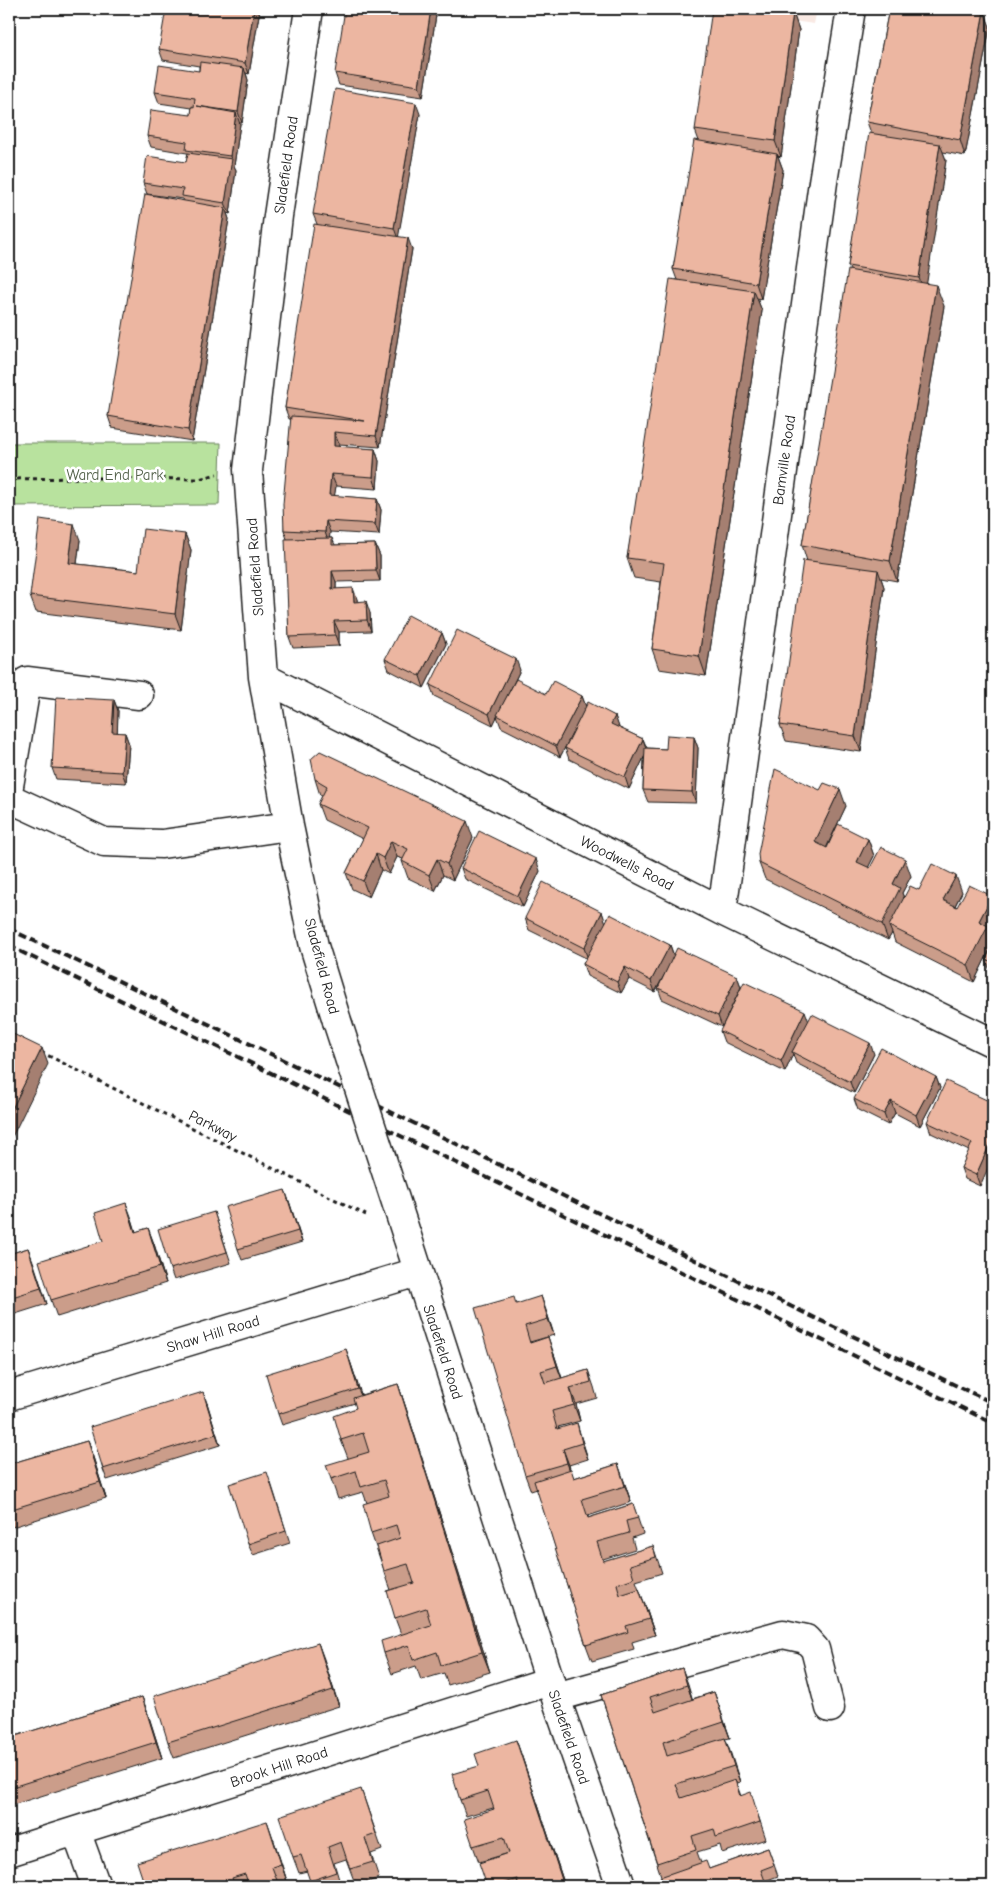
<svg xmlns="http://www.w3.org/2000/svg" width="1002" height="1895" font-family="'Comic Neue',sans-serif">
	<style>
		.built { fill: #f9e9e3 }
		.green { fill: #b8e29e; stroke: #6a7f5d }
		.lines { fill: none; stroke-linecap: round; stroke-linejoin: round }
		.minor-casing { stroke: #1c1c1c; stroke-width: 31 }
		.path { stroke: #1c1c1c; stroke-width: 3; stroke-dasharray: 4 4; stroke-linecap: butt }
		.minor { stroke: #fff; stroke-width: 28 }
		.rail { stroke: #1c1c1c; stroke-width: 4; stroke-dasharray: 8 4; stroke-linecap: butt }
		.minor-bridge-casing { stroke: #1c1c1c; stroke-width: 31; stroke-linecap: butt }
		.minor-bridge { stroke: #fff; stroke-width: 28 }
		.wall { fill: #cb9d8a; stroke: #1c1c1c }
		.shaded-wall { fill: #a57f71; stroke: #1c1c1c }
		.building { fill: #ecb6a1; stroke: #1c1c1c }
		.labels { text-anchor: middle; stroke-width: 5; stroke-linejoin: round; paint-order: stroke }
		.street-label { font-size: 15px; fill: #1c1c1c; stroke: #fff }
		.park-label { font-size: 15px; fill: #53614a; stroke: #fff }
	</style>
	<rect width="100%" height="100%" fill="#fff"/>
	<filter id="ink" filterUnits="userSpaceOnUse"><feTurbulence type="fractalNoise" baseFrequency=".02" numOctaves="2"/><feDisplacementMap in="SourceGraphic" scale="10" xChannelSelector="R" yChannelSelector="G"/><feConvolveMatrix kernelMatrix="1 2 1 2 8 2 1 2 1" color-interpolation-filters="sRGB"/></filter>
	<g filter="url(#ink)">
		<path class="built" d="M708 9H817L814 24Z"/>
		<path class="green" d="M9 443H221L219 505 9 506Z"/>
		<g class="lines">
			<defs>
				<path id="minor" d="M309 9 278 216 248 470 263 677 289 826 314 946 337 1021
					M263 677 722 911 993 1043
					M9 786 27 681 139 695
					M9 798 104 842 162 844 289 826
					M722 911 823 182 851 9
					M407 1236 550 1681 621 1886
					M9 1396 417 1272
					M556 1697 783 1634 806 1639 815 1649 830 1708
					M76 1831 96 1886
					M9 1852 550 1681"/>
			</defs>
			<use href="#minor" class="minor-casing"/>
			<path class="path" d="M9 479 88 478 199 479 217 474
				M41 1052 366 1215"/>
			<use href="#minor" class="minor"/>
			<path class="rail" d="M9 929C338 1084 664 1247 993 1403
				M9 946 993 1423"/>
			<defs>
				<path id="minor-bridge" d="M337 1021 407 1236"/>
			</defs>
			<use href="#minor-bridge" class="minor-bridge-casing"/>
			<use href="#minor-bridge" class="minor-bridge"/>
		</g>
		<path class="wall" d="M260 9 249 74 246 73 248 80 242 123H239L240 124 234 166 236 170 230 214 227 213 229 219 192 441 112 428 108 416 184 201 183 199 147 194 143 183 186 162 188 153H187L151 147 147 136 191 115 192 108 159 103 155 92 199 71V66L163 60 159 49Z
			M437 9 423 97 339 85 335 73Z
			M889 9H978V10L984 11 990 27 965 156 943 152 946 160 926 284 944 306 897 581 881 578 884 587 861 752 786 741 780 725 807 561 802 545 850 270 848 266 871 133 867 122Z
			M793 13 799 30 781 157 778 156 783 170 761 299 757 298 762 311 706 676 659 669 652 649 661 582 634 578 627 558 677 280 673 269 699 141 695 130Z
			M420 114 398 236 412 249 380 447 339 444 338 447 375 449 379 461 377 489 336 486 334 496 377 499 381 510 379 535 330 532 329 538H332L335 545 375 544 380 556V581L336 582V589L357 599V602L370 613 371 631 339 632V646L293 648 289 637 287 539 284 530 291 419H289L285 408 317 224 313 214Z
			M185 534 191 550 181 630 36 612 30 596 80 540 77 564 138 571Z
			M442 633 446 644 424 688 389 670 385 659Z
			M520 670 512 687 546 694 582 696 586 707 615 716 619 728 643 739 647 748 666 749 694 737 698 748 696 803 648 802 643 790 644 757 629 789 569 759 565 748 577 724 560 757 501 727 497 716 493 725 434 696 430 685Z
			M114 700 118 711 117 733H125L129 744 126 783 56 779 52 768Z
			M315 779 473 838 453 880 443 875 435 891 408 878 402 861 403 859 397 857 389 874 381 870 369 897 352 889 346 873 363 839 324 820 318 804 322 796 320 795Z
			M846 806 826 848H827L868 839 874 856 868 867 911 876 902 893 904 898 919 890 962 892 955 906 957 907 993 901V920L989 929 993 940V943L974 982 895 942 892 933 888 940 765 879 759 863Z
			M461 868 540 871 523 907 465 879Z
			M602 912 605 922 670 945 674 956 737 976 741 987 722 1027 662 999 658 988 666 971 655 992 629 979 621 993 587 976 583 964 586 958 529 930 525 918Z
			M993 945V973L990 971 986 959Z
			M808 1021 874 1054 854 1093 796 1063 793 1054 785 1072 724 1042 720 1031Z
			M936 1077 940 1088 920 1126 895 1113 888 1125 858 1110 854 1099Z
			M993 1103 980 1186 965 1179 961 1168 969 1151 931 1133 927 1122Z
			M289 1201 302 1242 242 1260 238 1249Z
			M214 1212 231 1263 174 1280 170 1269Z
			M132 1219 136 1232 148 1228 154 1244 166 1283 57 1317 51 1300 103 1241Z
			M28 1248 47 1304 9 1316V1254Z
			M516 1304 547 1313 554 1335 530 1342 554 1354 562 1378 588 1370 594 1387 597 1398 576 1404 580 1421 558 1427 559 1428 582 1440 588 1459 569 1465 570 1470 574 1478 618 1464 631 1502 588 1516V1518L633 1504 643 1534 632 1538 635 1549 603 1559 604 1561 653 1546 662 1573 636 1581 645 1605 655 1635 632 1642 634 1649 592 1661 586 1645 537 1489 531 1491 525 1475Z
			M350 1361 361 1395 398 1384 405 1405 490 1672 448 1685 444 1673 421 1680 416 1666 392 1674 384 1653 401 1634 395 1618 391 1590 371 1533 367 1503 363 1492 338 1499 331 1479 348 1458 341 1440 356 1408 355 1403 282 1425 278 1414Z
			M207 1403 220 1445 107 1480 103 1469Z
			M87 1441 93 1457 106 1498 9 1528V1464Z
			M271 1483 290 1543 253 1555 248 1544Z
			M318 1643 339 1706 174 1758 168 1742Z
			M682 1668 692 1699 714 1692 730 1738 725 1739 740 1782 736 1783 741 1796 756 1809 766 1839 722 1853 720 1845 697 1852 701 1863 709 1869 768 1848 778 1876 765 1881 767 1886H663L661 1876 601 1695Z
			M142 1697 148 1714 162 1758 9 1806V1738Z
			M516 1740 522 1757 565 1886H487L509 1853 479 1862 473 1846 494 1809 493 1808 466 1816 460 1800 479 1766Z
			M361 1789 382 1850 371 1854 379 1878 356 1886 346 1859 334 1863 341 1886H312L307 1871 299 1873 293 1857Z
			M273 1838 287 1881 278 1883 279 1886H145Z"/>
		<path class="shaded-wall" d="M254 9H260L249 74 245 63Z
			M431 9H437L423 97 419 86Z
			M984 11 990 27 965 156 960 140Z
			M793 13 799 30 781 157 775 141Z
			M244 68 248 80 242 123 238 112Z
			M416 103 420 114 398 239 394 228Z
			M236 113 240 124 234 166 236 170 230 214 225 203 231 160 230 156Z
			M940 144 946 160 925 294 919 278Z
			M777 154 783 170 761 299 756 283Z
			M225 208 229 219 192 441 188 430Z
			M408 238 412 249 380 447 376 436Z
			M936 285 944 306 897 581 890 561Z
			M754 291 762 311 706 676 699 656Z
			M334 432 339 444 338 457 334 446Z
			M375 449 379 461 377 489 373 477Z
			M331 474 336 486 333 506 329 495Z
			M377 499 381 510 379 535 375 524Z
			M326 521 330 532 329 544 325 532Z
			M74 524 80 540 75 579 69 563Z
			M185 534 191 550 181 630 175 614Z
			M375 544 380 556V581L376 570Z
			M878 570 884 587 861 752 855 736Z
			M332 571 336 582V600L332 589Z
			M353 588 357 599 358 613 354 602Z
			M366 601 370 613 371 631 367 620Z
			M334 621 339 632V646L335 635Z
			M442 633 446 644 424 688 420 676Z
			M516 659 520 670 493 725 489 714Z
			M582 696 586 707 560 757 556 746Z
			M114 700 118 711 117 743 112 732Z
			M615 716 619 727 615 735 611 724Z
			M125 733 129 744 126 783 122 772Z
			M694 737 698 748 696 803 692 792Z
			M643 739 647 751 629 789 625 777Z
			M840 789 846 806 821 859 815 842Z
			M467 821 473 838 453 880 447 864Z
			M868 839 874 856 863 878 857 862Z
			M391 841 397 857 389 874 383 858Z
			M376 854 381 870 369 897 363 881Z
			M437 859 443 875 435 891 429 875Z
			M536 859 540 871 523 907 518 896Z
			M905 859 911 876 902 893 906 904 889 926 892 933 888 940 882 924 893 884Z
			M956 876 962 892 949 917 943 900Z
			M992 896 993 901V920L989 929 993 940V943L974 982 968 965 979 921Z
			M602 912 606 923 588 959 584 948Z
			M670 945 674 957 655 992 651 981Z
			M625 967 629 979 621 993 617 982Z
			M737 976 741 987 722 1027 718 1016Z
			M805 1011 809 1022 792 1052 793 1054 785 1072 781 1061Z
			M870 1043 874 1054 854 1093 850 1082Z
			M42 1048 48 1064 11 1139 9 1133V1115Z
			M936 1077 940 1088 920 1126 916 1115Z
			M891 1101 895 1113 888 1125 884 1114Z
			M993 1137V1157L980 1186 976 1175Z
			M285 1190 289 1201 302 1242 298 1231Z
			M126 1203 132 1219 141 1248 135 1232Z
			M148 1228 154 1244 166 1283 160 1267Z
			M28 1248 34 1264 47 1304 41 1288Z
			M541 1296 547 1313 554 1335 548 1319Z
			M548 1337 554 1354 563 1382 557 1366Z
			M346 1349 363 1400 358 1389Z
			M398 1384 405 1405 490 1672 482 1652Z
			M570 1388 576 1404 580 1421 574 1405Z
			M203 1392 207 1403 220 1445 216 1434Z
			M577 1423 582 1440 588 1459 582 1443Z
			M87 1441 93 1457 106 1498 100 1482Z
			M563 1449 569 1465 573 1479 567 1463Z
			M618 1464 624 1481 631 1502 625 1486Z
			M639 1589 645 1605 655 1635 649 1619Z
			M318 1643 324 1659 339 1706 333 1690Z
			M682 1668 688 1684 693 1701 687 1685Z
			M714 1692 720 1709 730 1738 724 1722Z
			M142 1697 148 1714 162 1758 156 1742Z
			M725 1738 731 1754 740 1782 734 1766Z
			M516 1740 522 1757 565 1886H564Z
			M267 1821 273 1838 287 1881 281 1864Z"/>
		<path class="building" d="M166 9H254L245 63 159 49Z
			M345 9H431L419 86 335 73Z
			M712 9H761L793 13 775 141 695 130Z
			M889 9H973L984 11 960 140 867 122Z
			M200 62 244 68 238 112 197 106 236 113 230 156 186 150 187 142 147 136 151 110 191 115 192 106 194 107 195 98 155 92 159 65 199 71Z
			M335 89 416 103 394 228 313 214Z
			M869 133 940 144 919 278 848 266Z
			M694 140 777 154 756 283 673 269Z
			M188 153 232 159 225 203 182 196 183 189 143 183 147 156 186 162Z
			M145 194 225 208 188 430 108 416Z
			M314 224 408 238 376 436 334 432V446L375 449 373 477 331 474 329 495 377 499 375 524 326 521 325 532 284 530 283 504 291 416 365 421 285 408Z
			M848 270 936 285 890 561 802 545Z
			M670 279 754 291 699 656 652 649 664 563 627 558Z
			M40 519 74 524 69 563 138 571 143 529 185 534 175 614 30 596Z
			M332 538V545L375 544 376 570 332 571V589L353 588 354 602 366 601 367 620 334 621 335 635 289 637 285 539Z
			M803 560 878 570 855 736 780 725Z
			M408 615 442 633 420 676 385 659Z
			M457 630 516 659 489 714 430 685Z
			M516 679 546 694 553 681 582 696 556 746 497 715Z
			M56 697 114 700 112 732 125 733 122 772 52 768Z
			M588 702 615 716 611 724 643 739 625 777 565 748Z
			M667 735 694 737 692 792 643 790 645 748 666 749Z
			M320 751 467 821 447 864 437 859 429 875 402 861 408 849 391 841 383 858 376 854 363 881 346 873 368 828 318 804 327 786 315 779 311 759Z
			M775 769 820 790 824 783 840 789 815 842 827 848 838 824 868 839 857 862 870 868 881 847 905 859 893 884 900 888 882 924 759 863 758 854Z
			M479 831 536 859 518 896 461 868Z
			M932 864 956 876 943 900 957 907 969 885 992 896 979 921 988 926 968 965 889 926 910 886 919 890Z
			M543 882 602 912 584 948 525 918Z
			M610 914 670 945 651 981 625 967 617 982 583 964Z
			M993 945V963L986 959Z
			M677 948 737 976 718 1016 658 988Z
			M744 982 805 1011 781 1061 720 1031Z
			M812 1014 870 1043 850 1082 792 1052Z
			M9 1032 42 1048 9 1115Z
			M881 1048 936 1077 916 1115 891 1101 884 1114 854 1099Z
			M946 1081 993 1103V1137L976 1175 961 1168 972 1143 927 1122Z
			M285 1190 298 1231 238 1249 225 1207Z
			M126 1203 135 1232 148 1228 160 1267 51 1300 39 1261 103 1241 95 1213Z
			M214 1212 227 1252 170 1269 158 1229Z
			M28 1248 41 1288 9 1298V1254Z
			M541 1296 548 1319 525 1326 530 1343 548 1337 557 1366 541 1371 545 1383 588 1370 591 1382 570 1388 574 1405 552 1411 557 1429 577 1423 582 1443 563 1449 567 1463 525 1475 475 1308 514 1297 516 1304Z
			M346 1349 358 1389 278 1414 266 1374Z
			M398 1384 482 1652 441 1665 437 1652 413 1660 409 1645 384 1653 381 1641 431 1625 426 1608 395 1618 387 1591 414 1583 408 1564 384 1571 377 1546 400 1538 396 1525 371 1533 363 1504 389 1496 384 1480 361 1487 356 1471 331 1479 326 1465 369 1452 363 1433 341 1440 334 1416 356 1408 353 1398Z
			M203 1392 216 1434 103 1469 90 1427Z
			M87 1441 100 1482 9 1510V1464Z
			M618 1464 625 1486 582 1499 588 1518 633 1504 638 1518 626 1521 629 1533 597 1542 603 1561 653 1546 656 1557 630 1565 634 1578 617 1584 620 1595 639 1589 649 1619 626 1626 628 1632 586 1645 534 1481 571 1469 574 1478Z
			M267 1472 286 1531 248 1544 229 1484Z
			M318 1643 333 1690 168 1742 154 1696Z
			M682 1668 687 1685 650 1697 655 1712 714 1692 724 1722 663 1742 667 1756 725 1738 734 1766 676 1784 681 1798 735 1780 740 1796 751 1792 760 1822 716 1837 714 1829 692 1836 696 1850 657 1863 601 1695Z
			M142 1697 156 1742 9 1788V1738Z
			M516 1740 564 1886H519L517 1879 495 1886H487L479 1863 509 1853 504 1837 473 1846 464 1819 494 1809 488 1791 460 1800 452 1774 479 1766 475 1754Z
			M361 1789 376 1834 365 1838 373 1862 350 1869 341 1842 328 1847 336 1872 310 1881 301 1855 293 1857 279 1816Z
			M267 1821 281 1864 272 1867 279 1886H249L245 1874 232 1878 235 1886H145L137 1862Z
			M768 1848 774 1865 761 1870 765 1881 749 1886H663L660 1877 706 1861 709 1869Z"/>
	</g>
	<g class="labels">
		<g class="street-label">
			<text transform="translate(286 165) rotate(-82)" y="5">Sladefield Road</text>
			<text transform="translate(784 460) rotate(-82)" y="5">Bamville Road</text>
			<text transform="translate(255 567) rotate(-94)" y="5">Sladefield Road</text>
			<text transform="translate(627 863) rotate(27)" y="5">Woodwells Road</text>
			<text transform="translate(322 966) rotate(75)" y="5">Sladefield Road</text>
			<text transform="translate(213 1126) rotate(27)" y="5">Parkway</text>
			<text transform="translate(213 1334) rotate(-17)" y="5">Shaw Hill Road</text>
			<text transform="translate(443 1352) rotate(72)" y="5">Sladefield Road</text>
			<text transform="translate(569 1737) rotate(71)" y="5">Sladefield Road</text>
			<text transform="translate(279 1767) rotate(-18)" y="5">Brook Hill Road</text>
		</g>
		<g class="park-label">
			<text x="115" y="480">Ward End Park</text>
		</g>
	</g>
	<rect width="1002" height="1895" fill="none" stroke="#fff" stroke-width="30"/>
	<rect x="15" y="15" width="972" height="1865" fill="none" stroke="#1c1c1c" stroke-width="2" filter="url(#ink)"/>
</svg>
